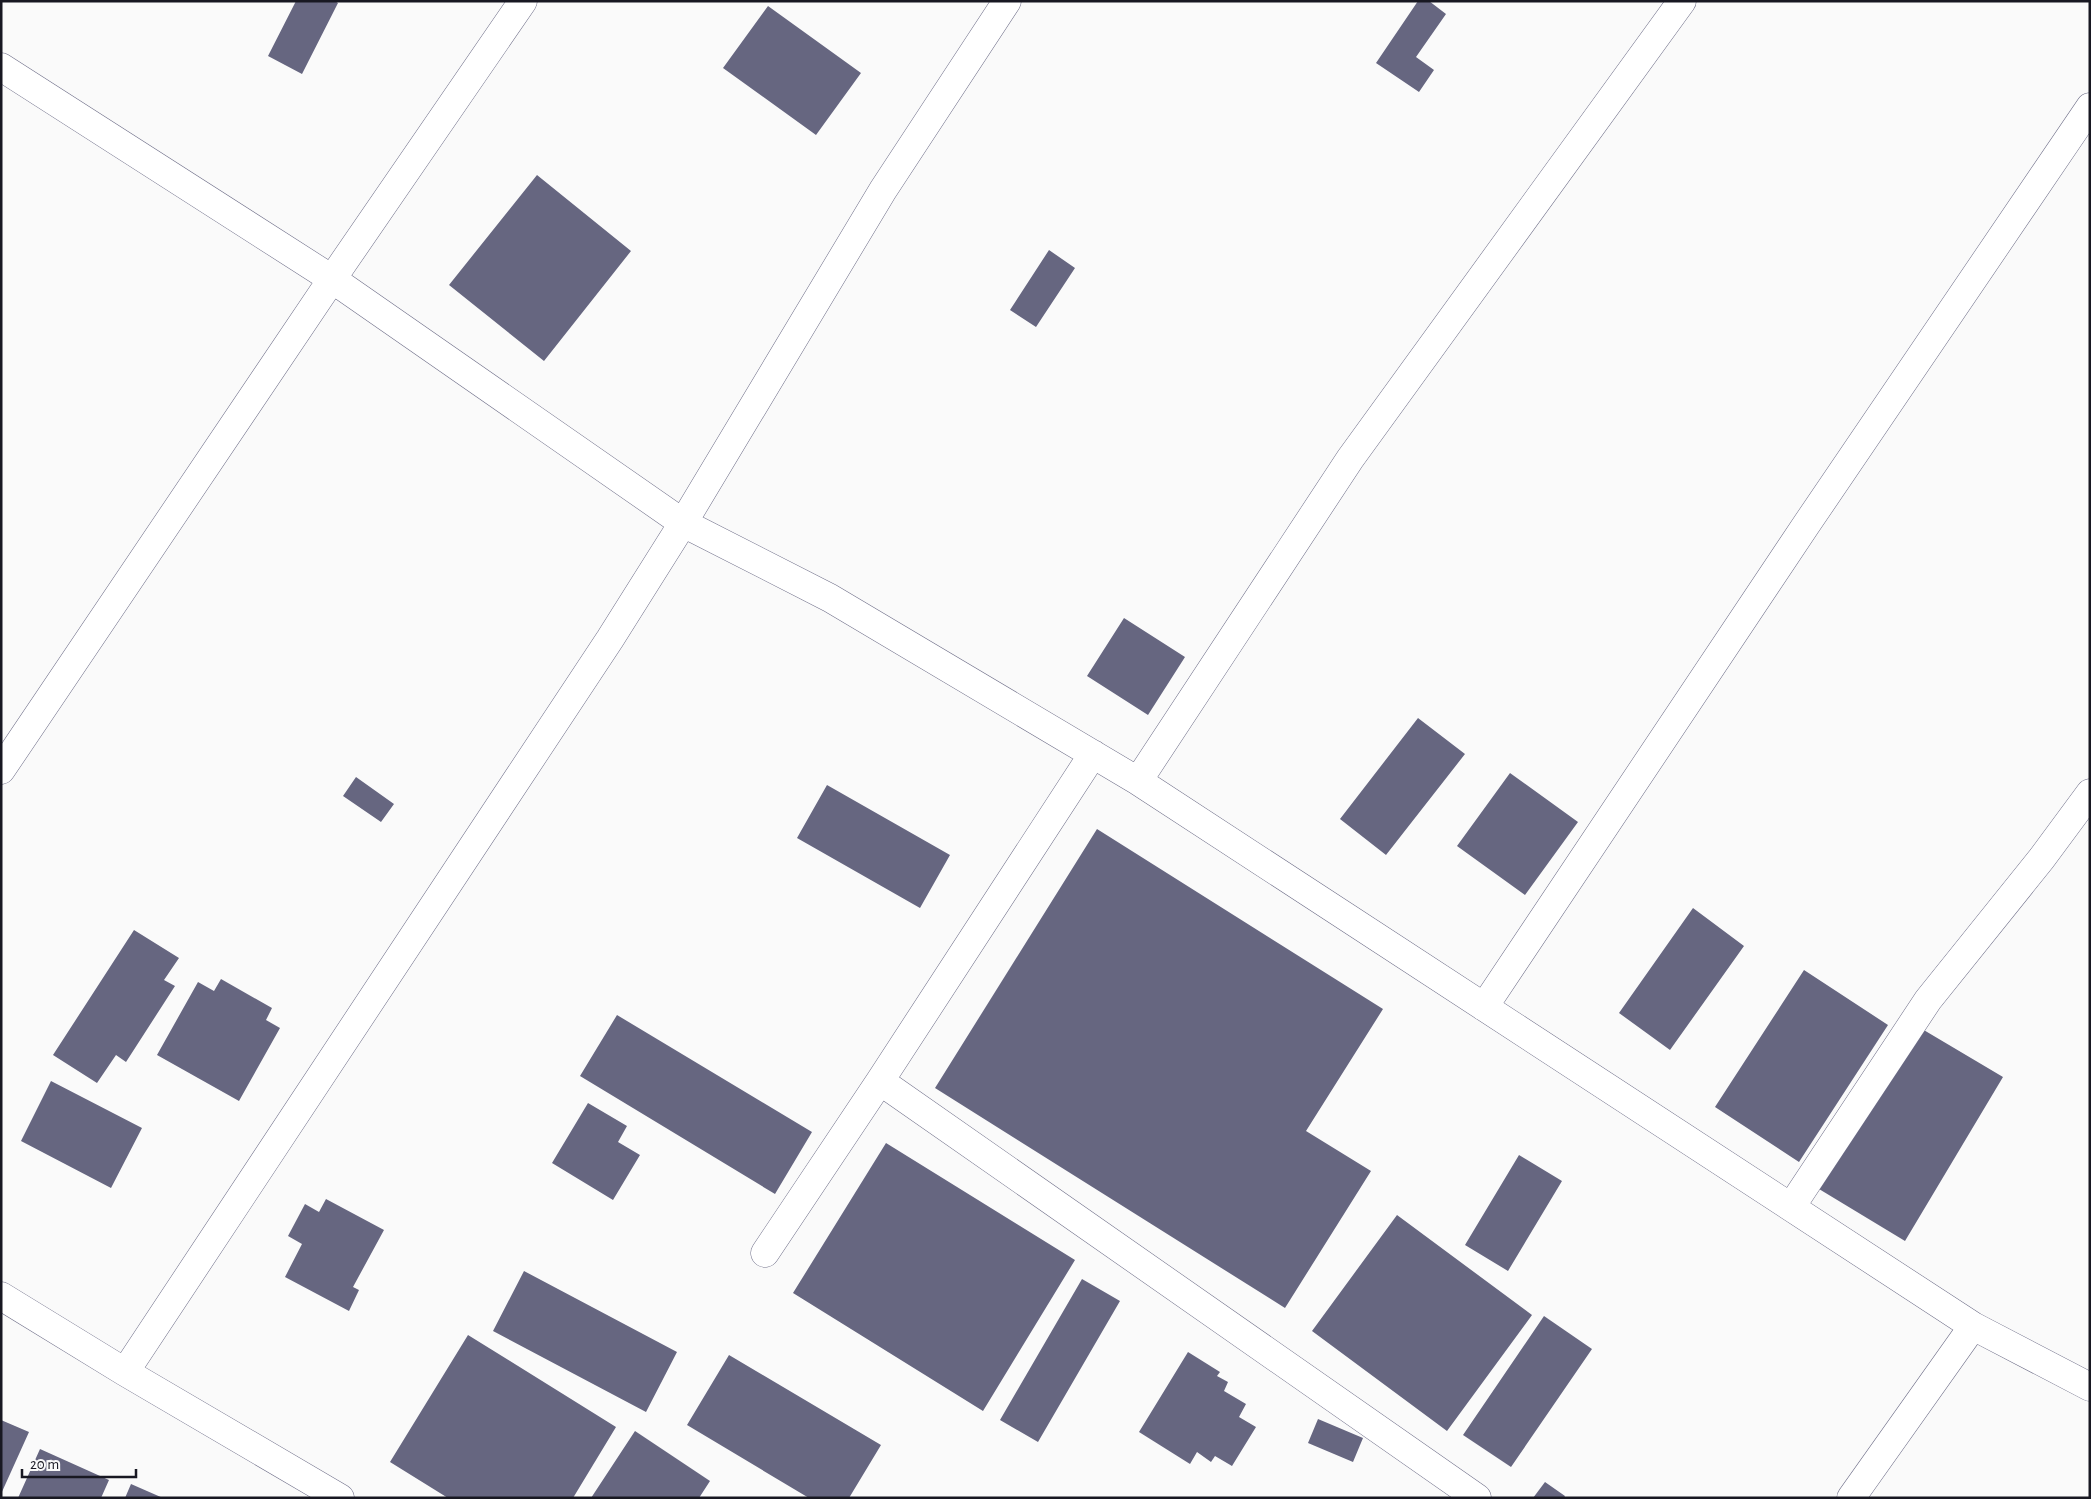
<svg xmlns="http://www.w3.org/2000/svg" width="2091" height="1499" font-family="'Alegreya Sans',sans-serif">
	<style>
		.building { fill: #666680 }
		.lines { fill: none; stroke-linecap: round; stroke-linejoin: round }
		.minor-casing { stroke: #6e6e88; stroke-width: 29 }
		.minor { stroke: #fff; stroke-width: 28 }
	</style>
	<rect width="100%" height="100%" fill="#fafafa"/>
	<path class="building" d="M296 1H335L338 3 302 74 268 56Z
		M1418 1H1429L1446 14 1416 57 1434 70 1419 92 1376 63Z
		M768 6 861 73 816 135 723 68Z
		M537 175 631 251 544 361 449 285Z
		M1049 250 1075 268 1036 327 1010 310Z
		M1124 618 1185 657 1148 715 1087 676Z
		M1418 718 1465 754 1386 855 1340 819Z
		M1510 773 1578 822 1525 895 1457 846Z
		M356 777 394 804 381 822 343 796Z
		M827 785 950 855 920 908 797 838Z
		M1097 829 1383 1009 1306 1131 1371 1171 1285 1308 935 1088Z
		M1693 908 1744 946 1670 1050 1619 1013Z
		M134 930 179 958 164 980 175 986 126 1062 116 1055 97 1083 53 1055Z
		M1804 970 1888 1025 1799 1162 1715 1107Z
		M221 979 272 1008 266 1020 280 1028 239 1101 157 1055 198 982 214 991Z
		M617 1015 812 1132 775 1194 580 1076Z
		M1917 1026 2003 1077 1905 1241 1819 1189Z
		M51 1081 142 1128 111 1188 21 1141Z
		M588 1103 627 1126 618 1142 640 1155 613 1200 552 1163Z
		M886 1143 1075 1260 983 1411 793 1293Z
		M1519 1155 1562 1181 1508 1271 1465 1245Z
		M326 1199 384 1230 353 1287 359 1290 349 1311 285 1277 302 1244 288 1236 305 1204 319 1212Z
		M1397 1215 1532 1315 1447 1431 1312 1331Z
		M524 1271 677 1352 646 1412 493 1331Z
		M1082 1279 1120 1301 1038 1442 1000 1420Z
		M1544 1316 1592 1349 1511 1467 1463 1435Z
		M468 1335 616 1427 573 1498H448L390 1462Z
		M1188 1352 1220 1372 1217 1376 1228 1382 1224 1391 1246 1404 1239 1417 1256 1427 1232 1466 1215 1456 1211 1462 1197 1452 1190 1464 1139 1432Z
		M729 1355 881 1445 849 1498H809L687 1425Z
		M1318 1419 1363 1438 1353 1462 1308 1443Z
		M1 1420 29 1432 1 1494Z
		M635 1431 710 1481 699 1498H591Z
		M40 1449 109 1480 101 1498H18Z
		M1545 1482 1565 1496 1564 1498H1533Z
		M131 1484 163 1498H125Z"/>
	<g class="lines">
		<defs>
			<path id="minor" d="M1 67 332 279 683 523 883 190 1007 1
				M1 770 332 279 523 1
				M1138 781 1350 459 1682 1
				M1484 1007 1806 525 2090 107
				M880 1081 1477 1498
				M1791 1207 1928 1000 2042 858 2090 793
				M765 1253 880 1081 1093 754
				M1 1296 125 1372 340 1498
				M125 1372 610 639 683 523 830 598 1138 781 1973 1326 2090 1387
				M1851 1498 1973 1326"/>
		</defs>
		<use href="#minor" class="minor-casing"/>
		<use href="#minor" class="minor"/>
	</g>
	<rect width="2091" height="1499" fill="none" stroke="#181822" stroke-width="5"/>
	<path d="M22 1469v8h114v-8" fill="none" stroke="#181822" stroke-width="2.5"/>
	<text x="30" y="1469" font-size="15" fill="#181822" stroke="#fafafa" stroke-width="4" paint-order="stroke">20 m</text>
</svg>
